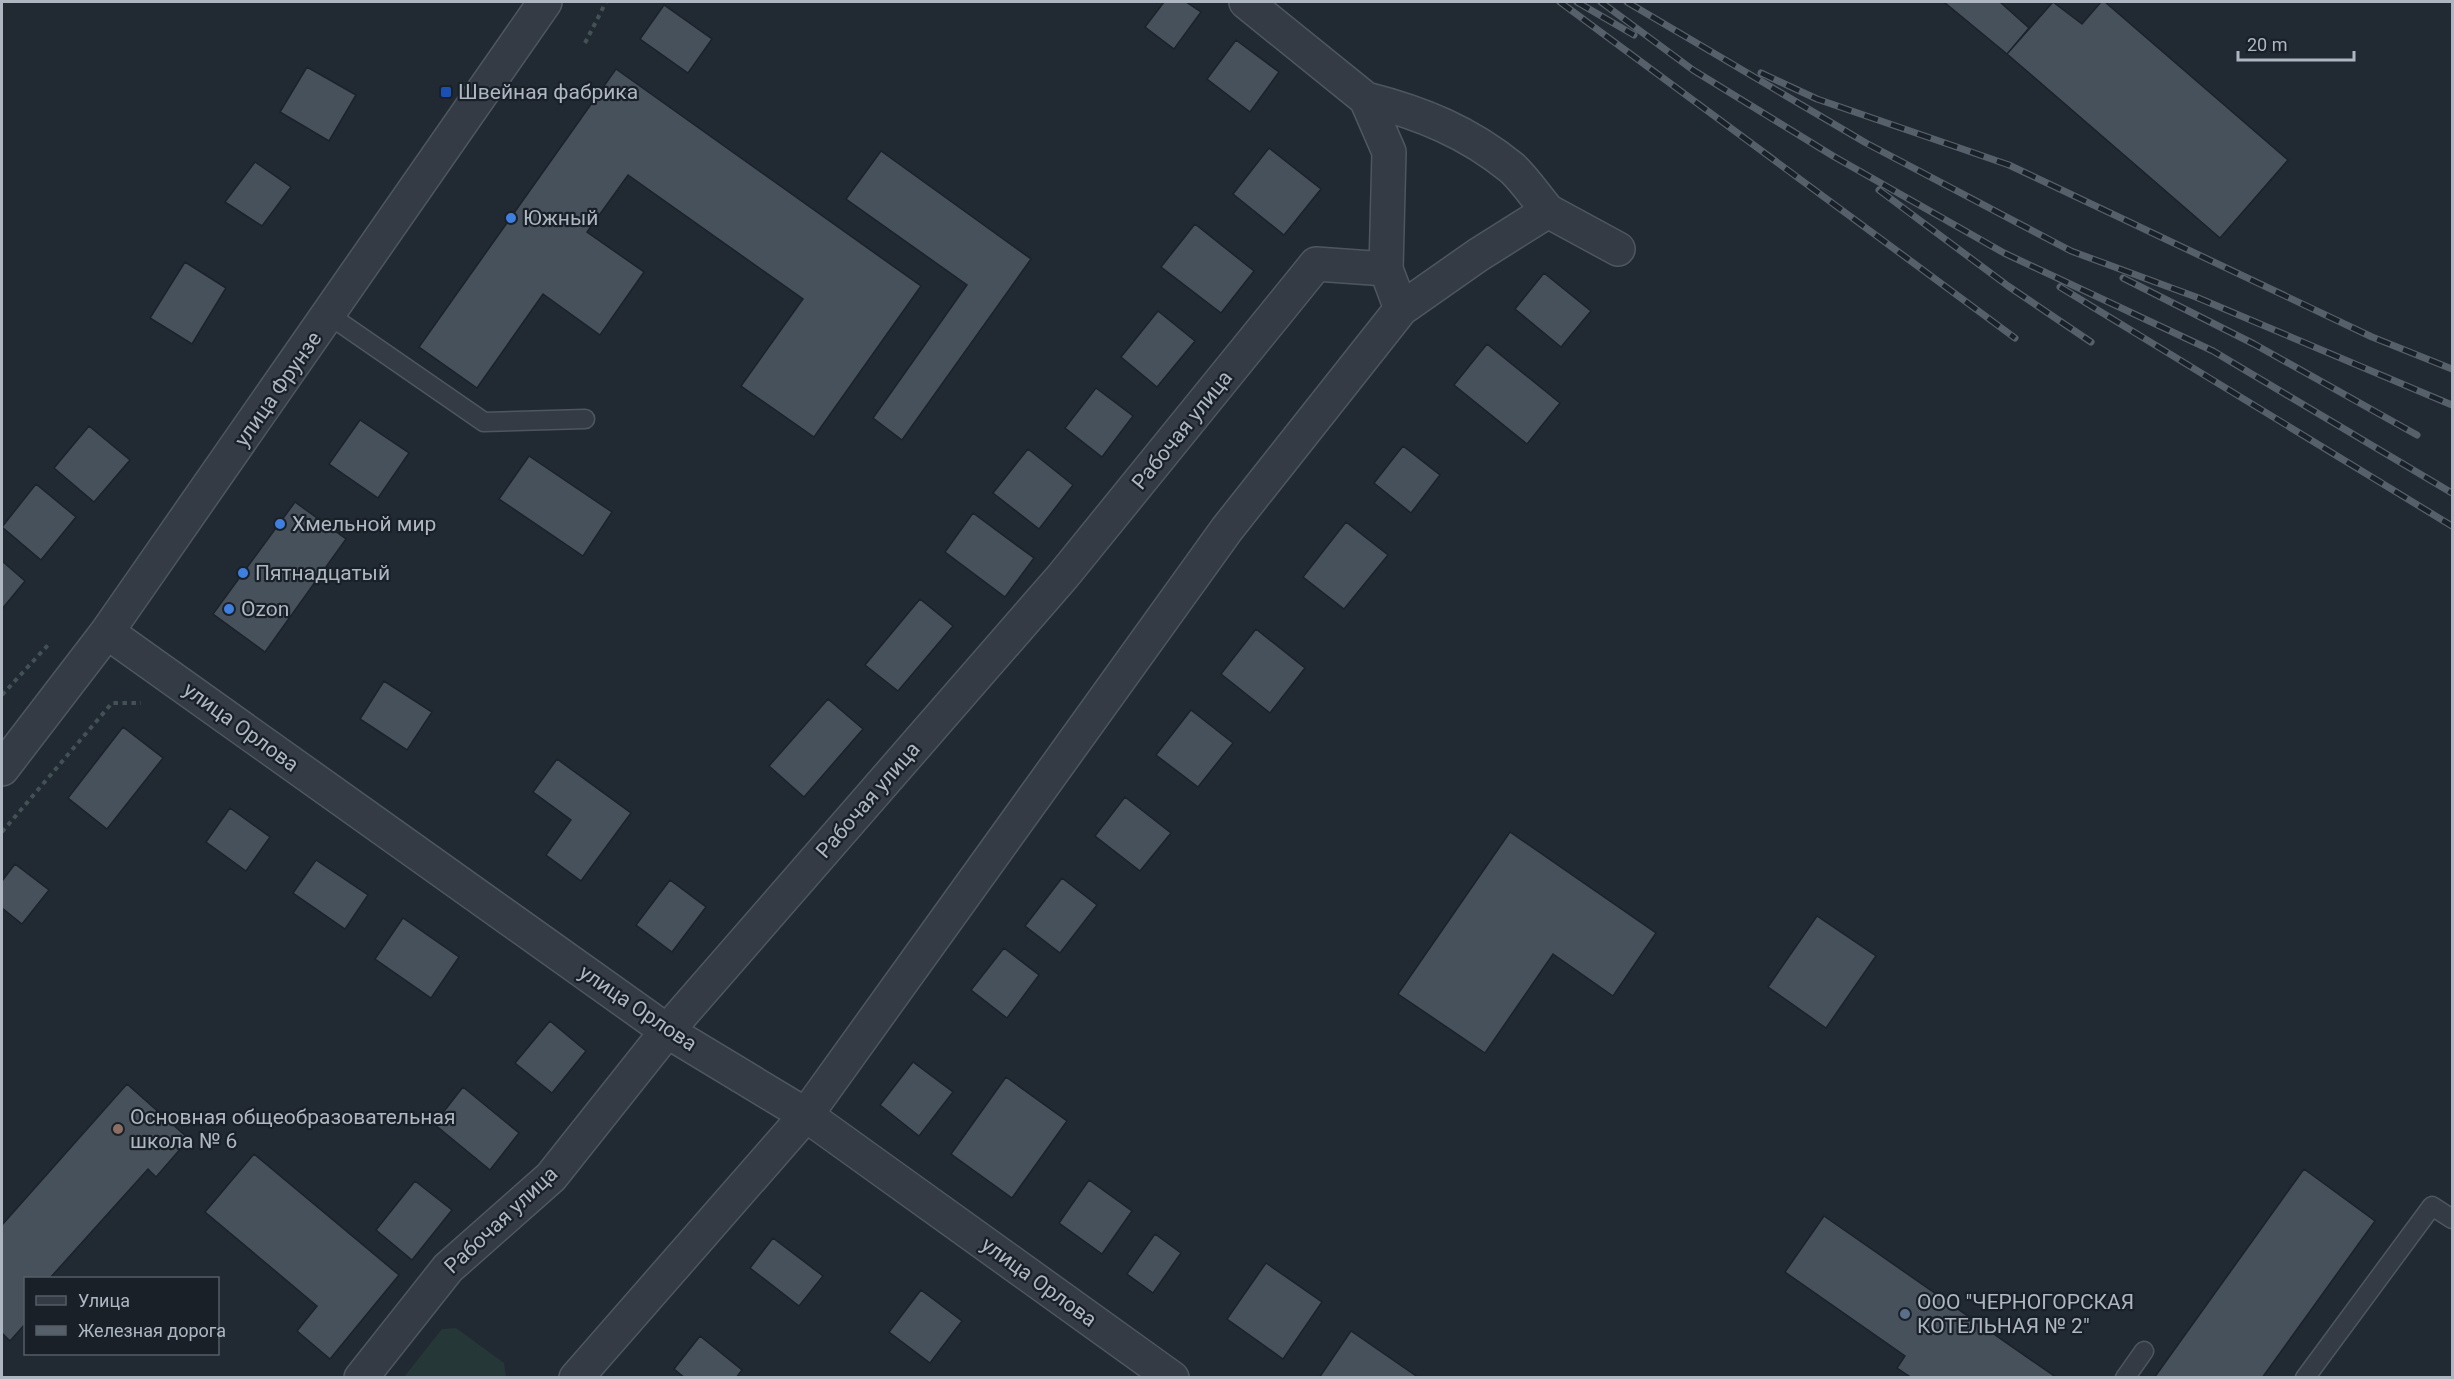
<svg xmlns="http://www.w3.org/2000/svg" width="2454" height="1379" font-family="Roboto,sans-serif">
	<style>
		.green { fill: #253736 }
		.building { fill: #47515c; stroke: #1b222a; stroke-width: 1.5 }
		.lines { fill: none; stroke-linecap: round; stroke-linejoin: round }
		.service-casing { stroke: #4e565f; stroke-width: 21 }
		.minor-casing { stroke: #4e565f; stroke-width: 36 }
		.path { stroke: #425254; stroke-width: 4; stroke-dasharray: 4.5 4.5; stroke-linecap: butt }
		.service { stroke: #343b44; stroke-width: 18 }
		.minor { stroke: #343b44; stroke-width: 33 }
		.rail-casing { stroke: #56606b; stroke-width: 7 }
		.rail { stroke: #192028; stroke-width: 4.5; stroke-dasharray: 14; stroke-linecap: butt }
		.transit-dot { fill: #1a4fb4; stroke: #192028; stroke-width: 2 }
		.shop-dot { fill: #3f7fe0; stroke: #192028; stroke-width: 2 }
		.education-dot { fill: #8d6e63; stroke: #192028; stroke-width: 2 }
		.service-dot { fill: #5c6f8a; stroke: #192028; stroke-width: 2 }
		.labels { text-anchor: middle; stroke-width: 4.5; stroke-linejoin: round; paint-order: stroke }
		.poi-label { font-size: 21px; fill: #aeb6c1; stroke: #192028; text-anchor: start }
		.street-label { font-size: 21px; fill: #aeb6c1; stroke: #192028 }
	</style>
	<rect width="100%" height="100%" fill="#212933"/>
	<path class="green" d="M456 1328 504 1363 506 1377H404L442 1329Z"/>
	<path class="building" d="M1164 2H1186L1201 12 1174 49 1145 27Z
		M1944 2H2000L2029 28 2007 54Z
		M2053 2 2082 24 2101 2H2105L2288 160 2220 238 2007 54Z
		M664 5 712 39 688 73 640 39Z
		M1236 40 1279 72 1250 112 1207 79Z
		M307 67 356 95 329 141 280 112Z
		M616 69 921 286 814 437 741 386 803 299 628 175 587 232 644 272 600 335 543 294 477 388 419 347Z
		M1269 148 1321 189 1284 235 1233 194Z
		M881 151 1031 259 902 440 873 418 967 285 846 199Z
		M255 162 291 187 262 226 225 202Z
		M1195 224 1254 271 1221 313 1161 267Z
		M185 262 226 288 192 344 150 318Z
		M1544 273 1591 311 1561 347 1515 309Z
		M1158 311 1195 341 1157 387 1121 357Z
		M1487 344 1560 403 1527 444 1454 385Z
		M1096 388 1133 416 1102 457 1065 428Z
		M360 420 409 453 378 498 329 464Z
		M89 426 130 460 94 502 54 468Z
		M1403 446 1440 475 1411 513 1374 483Z
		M1028 449 1073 485 1039 529 993 493Z
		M529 456 612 512 583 556 499 499Z
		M36 484 76 517 41 560 2 527Z
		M295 502 346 539 265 652 213 614Z
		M973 513 1034 558 1005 597 945 552Z
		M1346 522 1388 555 1344 609 1303 577Z
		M2 561 25 581 2 609Z
		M920 599 953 626 898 691 865 665Z
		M1256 629 1305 668 1270 713 1221 674Z
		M384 681 432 712 407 750 360 719Z
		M828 699 863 729 804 797 769 766Z
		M1191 710 1233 743 1198 787 1156 755Z
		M123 727 163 758 107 829 68 798Z
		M557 759 631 813 581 881 546 855 571 820 533 792Z
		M1125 797 1171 833 1140 871 1095 836Z
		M230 808 270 837 246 871 206 842Z
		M1510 832 1656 933 1613 996 1553 954 1485 1053 1398 994Z
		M316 860 368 895 345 929 293 893Z
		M15 864 49 890 22 924 2 908V881Z
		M1062 878 1097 905 1060 953 1025 926Z
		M670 880 706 907 672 952 636 925Z
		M1817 916 1876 956 1826 1028 1768 987Z
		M403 918 459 957 431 998 375 959Z
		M1004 948 1039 975 1007 1018 971 990Z
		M550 1021 586 1051 552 1093 515 1063Z
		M913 1062 953 1092 919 1136 880 1105Z
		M1006 1077 1067 1121 1012 1198 951 1154Z
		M127 1084 189 1139 156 1177 148 1169 50 1278H26V1323L10 1341 2 1333V1225Z
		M463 1087 519 1133 490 1170 434 1124Z
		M254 1154 399 1275 330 1359 297 1331 317 1306 205 1212Z
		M2304 1169 2375 1221 2262 1378H2154Z
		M1089 1180 1132 1211 1102 1254 1059 1223Z
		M415 1181 452 1210 412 1260 376 1230Z
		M1824 1216 2057 1378H1912L1897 1368 1905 1356 1785 1272Z
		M1155 1234 1181 1253 1153 1293 1127 1274Z
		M773 1238 823 1276 799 1306 750 1268Z
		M1266 1263 1322 1302 1283 1359 1227 1319Z
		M921 1290 962 1321 930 1363 889 1332Z
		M1351 1331 1419 1378H1319Z
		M700 1336 742 1370 736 1378H685L674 1369Z"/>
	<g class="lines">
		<defs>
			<path id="service" d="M329 315 484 422 585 419
				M2125 1378 2144 1351
				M2305 1378 2432 1206 2452 1219"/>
			<path id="minor" d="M1366 99C1421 113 1468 132 1512 168 1525 180 1536 197 1548 211L1478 255 1401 309
				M1548 211 1618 249
				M107 632 667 1031 806 1115 1172 1378
				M2 769 107 632 545 2
				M361 1378 448 1268 551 1177 667 1031 1063 576 1316 264 1386 269 1389 152 1366 99 1246 2
				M576 1378 806 1115 1227 529 1401 309 1386 269"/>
		</defs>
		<use href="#service" class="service-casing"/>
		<use href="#minor" class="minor-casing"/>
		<path class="path" d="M585 43 606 2
			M2 695 48 645
			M2 832 112 703H141"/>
		<use href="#service" class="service"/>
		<use href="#minor" class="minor"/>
		<defs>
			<path id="rail" d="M1560 2 2015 338
				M1577 2 1634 35
				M1601 2 1693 70 1833 156 2004 253 2213 351 2452 493
				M1627 2 1866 143 2071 251 2196 297 2452 405
				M1761 73 1817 99 2009 165 2372 337 2452 369
				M1879 190 2008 286 2091 342
				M2123 278 2254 344 2417 435
				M2060 287 2452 526"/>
		</defs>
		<use href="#rail" class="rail-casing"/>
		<use href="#rail" class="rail"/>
	</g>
	<rect class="transit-dot" x="440" y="86" width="12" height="12" rx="3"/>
	<g class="shop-dot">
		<circle cx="511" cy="218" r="6"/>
		<circle cx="280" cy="524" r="6"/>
		<circle cx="243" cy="573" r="6"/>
		<circle cx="229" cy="609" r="6"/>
	</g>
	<circle class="education-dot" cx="118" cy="1129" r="6"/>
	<circle class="service-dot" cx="1905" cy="1314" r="6"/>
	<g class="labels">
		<g class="poi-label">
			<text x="458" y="99">Швейная фабрика</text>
			<text x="523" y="225">Южный</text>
			<text x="292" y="531">Хмельной мир</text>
			<text x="255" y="580">Пятнадцатый</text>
			<text x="241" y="616">Ozon</text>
			<text x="130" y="1124">Основная общеобразовательная<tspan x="130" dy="24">школа № 6</tspan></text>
			<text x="1917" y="1309">ООО "ЧЕРНОГОРСКАЯ<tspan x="1917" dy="24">КОТЕЛЬНАЯ № 2"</tspan></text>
		</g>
		<g class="street-label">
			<text transform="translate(278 389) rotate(-55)" y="7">улица Фрунзе</text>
			<text transform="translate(1182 430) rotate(-51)" y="7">Рабочая улица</text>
			<text transform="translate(241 727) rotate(36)" y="7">улица Орлова</text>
			<text transform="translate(868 800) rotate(-49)" y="7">Рабочая улица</text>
			<text transform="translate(638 1008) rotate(34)" y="7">улица Орлова</text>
			<text transform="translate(501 1220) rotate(-43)" y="7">Рабочая улица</text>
			<text transform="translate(1039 1282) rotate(36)" y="7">улица Орлова</text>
		</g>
	</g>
	<rect width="2454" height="1379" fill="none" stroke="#aeb6c1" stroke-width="6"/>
	<rect x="24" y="1277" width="195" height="78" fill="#192028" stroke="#555c65" stroke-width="1.5"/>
	<rect x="36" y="1296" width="30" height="9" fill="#343b44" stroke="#555c65" stroke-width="1.5"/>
	<text x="78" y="1307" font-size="18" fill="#aeb6c1">Улица</text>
	<rect x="36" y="1326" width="30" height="9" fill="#56606b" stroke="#555c65" stroke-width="1.5"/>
	<text x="78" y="1337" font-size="18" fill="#aeb6c1">Железная дорога</text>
	<path d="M2238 51v9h116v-9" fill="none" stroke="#aeb6c1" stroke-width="3"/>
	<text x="2247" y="51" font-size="18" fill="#aeb6c1" stroke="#192028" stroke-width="4.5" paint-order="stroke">20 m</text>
</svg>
